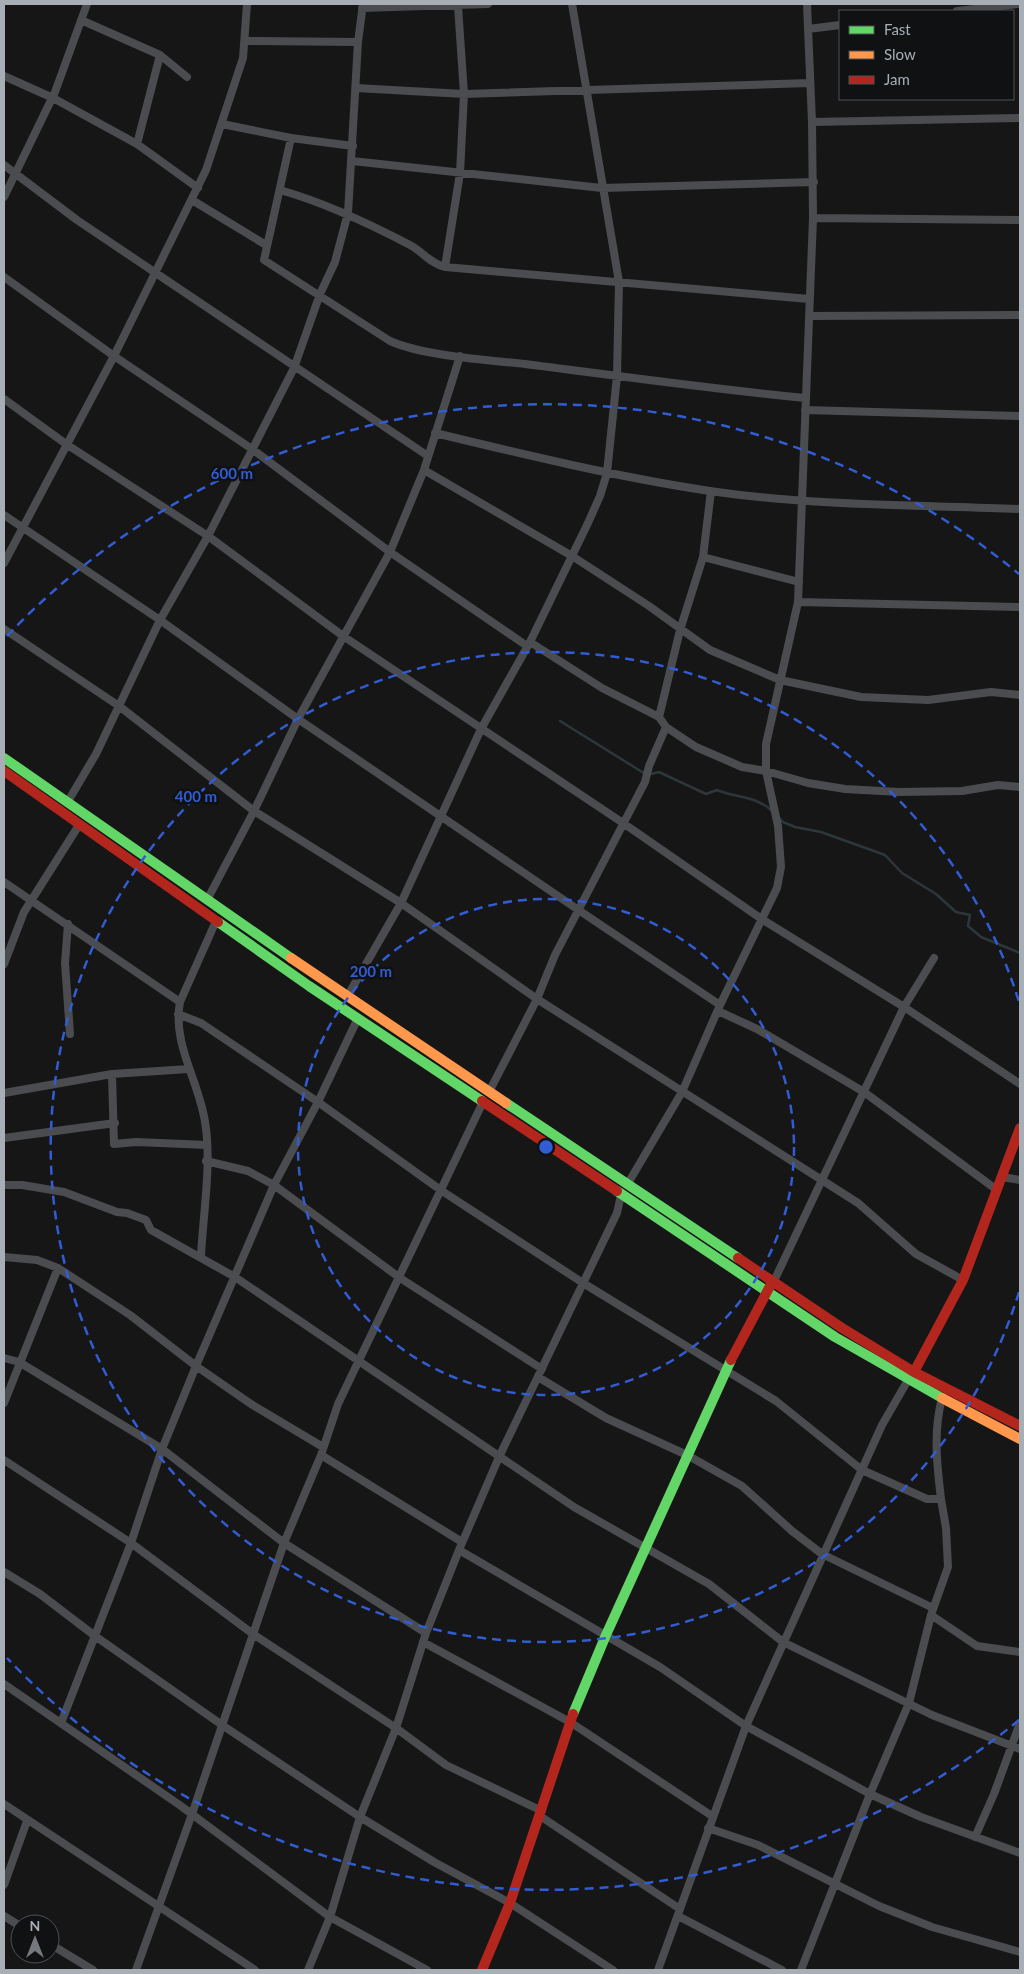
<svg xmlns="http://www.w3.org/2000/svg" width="1024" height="1974" font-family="Lato,sans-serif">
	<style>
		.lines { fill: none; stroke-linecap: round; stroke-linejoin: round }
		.stream { stroke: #2d373b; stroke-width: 2.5 }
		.street { stroke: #4b4c4f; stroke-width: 8 }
		.fast { stroke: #63d668; stroke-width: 10 }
		.slow { stroke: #ff974d; stroke-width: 10 }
		.jam { stroke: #b3261e; stroke-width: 10 }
		.ring { fill: none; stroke: #325cd3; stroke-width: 2.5; stroke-dasharray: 9 6 }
		.centre { fill: #325cd3; stroke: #101112; stroke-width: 2.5 }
		.ring-label { font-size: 15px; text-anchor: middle; font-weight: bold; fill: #325cd3; stroke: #101112; stroke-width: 5; stroke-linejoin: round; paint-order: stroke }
	</style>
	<rect width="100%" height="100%" fill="#161616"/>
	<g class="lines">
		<path class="stream" d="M560 721 647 775 659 772 706 794 717 790C736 798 757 796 772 811
			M778 817 783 822 795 827 821 832 885 855 902 873 936 894 956 912 970 915 968 926 981 937 1020 953"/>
		<path class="street" d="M362 8 488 4
			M957 11 1018 4
			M81 20 160 55 187 77
			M808 29 840 25
			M245 41 358 42
			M4 76 53 98 137 144 198 188
			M356 88 464 94 810 83
			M812 122 1020 118
			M222 124 291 138 353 146
			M291 138 264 260 390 341C424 356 487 360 525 364 619 376 712 389 805 398
			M137 144 160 55
			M352 161 602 188 814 182
			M4 165 77 220 428 456
			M280 190C326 203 368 223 410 245 423 252 431 264 445 267L809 299
			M4 197 55 92 87 4
			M192 200 266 245
			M813 218 1020 220
			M445 267 460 173 464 94 458 6
			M4 277 114 356 252 449 390 552 527 646
			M809 316 1020 315
			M4 399 66 444 208 536 343 636 623 823 763 920 904 1007 1020 1084
			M805 410 1020 416
			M435 433C526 455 617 477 710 491 812 506 917 505 1020 509
			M424 470 572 556 649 606 710 650 780 680 861 697 928 700 991 692 1020 695
			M4 515 160 620 298 719 580 911 720 1005
			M703 557 799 582
			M4 563 114 356 206 170 243 58 247 4
			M798 602 1020 607
			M4 629 119 706 254 811 401 903 537 999 858 1203 916 1254 963 1280
			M530 642 602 688 659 717 666 727 696 747 742 767 766 771 808 783 845 789 899 792 962 791 998 785 1020 787
			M659 717 680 630 703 557 711 491
			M67 803 96 754 160 620 208 536 294 368 320 294 335 262 348 213 358 42 363 4
			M4 882 180 1002
			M207 900 254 811 298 719 390 552 424 470 460 356
			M68 924 65 963 70 1034
			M4 964 24 912 79 825
			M347 997 401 903 481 729 530 642 588 523 600 496 607 473 617 376 619 282 572 4
			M718 1011 757 1029 864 1092 997 1190
			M178 1014 201 1023 318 1102 442 1191 583 1283 776 1401 862 1470 927 1499H941L946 1528 948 1567 931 1615 909 1703 870 1794 801 1970
			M112 1074 114 1144 136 1142 207 1145
			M489 1092 537 999 555 955 645 782 649 766 666 727
			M4 1093 112 1074 189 1069
			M4 1138 115 1123
			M206 1161 248 1171 274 1185 400 1278 542 1369
			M1002 1177 1020 1180
			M4 1185H22L64 1192 117 1212 127 1213 146 1220 151 1230 235 1277 574 1507 709 1584 783 1642 932 1715 1020 1749
			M627 1185 682 1092 720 1005 777 888 781 867 778 826 766 771V744L798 602 813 218 812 122 807 4
			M201 1256C203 1215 212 1162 205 1122 199 1081 172 1044 180 1002L216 921
			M4 1257 37 1260 58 1268 130 1315 196 1366 251 1404 323 1447
			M774 1281 904 1007 934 958
			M4 1358 19 1362 162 1449 284 1543 426 1633
			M538 1377 606 1418 687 1455 742 1486 792 1531 822 1554 933 1608
			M4 1403 58 1268
			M321 1455 462 1542
			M4 1460 131 1543 253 1634 396 1728 446 1765 542 1811
			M941 1499C937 1465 933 1432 942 1398
			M459 1550 660 1667 746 1726 870 1794 921 1817 1020 1853
			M4 1572 40 1594 95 1636 222 1725 360 1817 434 1862 510 1903 613 1970
			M931 1615 977 1646 1020 1652
			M423 1642 570 1722 712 1816
			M4 1684 181 1806 330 1917 427 1970
			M61 1723 131 1543 162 1449 196 1366 274 1185 318 1102 358 1018
			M4 1804 255 1970
			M540 1816 680 1909
			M708 1828 758 1845 879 1906 932 1927 1020 1952
			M975 1837 994 1794 1020 1723
			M4 1885 27 1821
			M4 1916 20 1926
			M678 1916 782 1970
			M50 1944 93 1970
			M136 1970 192 1814 284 1543 321 1455 338 1404 483 1102
			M308 1970 330 1917 360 1817 396 1728 426 1633 459 1550 499 1457 617 1213 621 1195
			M658 1970 746 1726 882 1425 908 1380"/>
		<path class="fast" d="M4 758 291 958
			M218 922 309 986 482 1101
			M506 1103 738 1258
			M617 1191 835 1337 942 1398
			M573 1714 606 1635 731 1360"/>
		<path class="slow" d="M291 958 506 1103
			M942 1398 1020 1439"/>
		<path class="jam" d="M4 771 218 922
			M482 1101 617 1191
			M738 1258 842 1328 914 1372 1020 1426
			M731 1360 770 1286
			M914 1372 963 1280 1020 1128
			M482 1970 510 1903 573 1714"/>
	</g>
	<g class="ring">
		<circle cx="546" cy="1147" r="248"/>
		<path d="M1019 1292A495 495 0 1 1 1019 1002"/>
		<path d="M1019 1720A743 743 0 0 1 7 1658M7 636A743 743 0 0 1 1019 574"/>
	</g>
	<circle cx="546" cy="1147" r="8" class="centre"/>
	<g class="ring-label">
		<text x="232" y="479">600 m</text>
		<text x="196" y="802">400 m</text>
		<text x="371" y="977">200 m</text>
	</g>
	<rect width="1024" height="1974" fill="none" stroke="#a8aeb6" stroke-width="10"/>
	<rect x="839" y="10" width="175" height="90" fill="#101112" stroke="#4d5054"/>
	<rect x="849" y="26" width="25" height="8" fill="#63d668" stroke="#4d5054"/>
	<text x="884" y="35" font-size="15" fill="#a8aeb6">Fast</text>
	<rect x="849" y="51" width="25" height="8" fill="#ff974d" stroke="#4d5054"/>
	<text x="884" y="60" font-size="15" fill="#a8aeb6">Slow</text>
	<rect x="849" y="76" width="25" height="8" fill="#b3261e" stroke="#4d5054"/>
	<text x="884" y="85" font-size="15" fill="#a8aeb6">Jam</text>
	<g transform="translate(35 1939)"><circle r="24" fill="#101112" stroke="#4d5054"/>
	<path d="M0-4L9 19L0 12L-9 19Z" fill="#75797e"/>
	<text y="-8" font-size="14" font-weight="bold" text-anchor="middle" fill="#a8aeb6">N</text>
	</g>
</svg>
